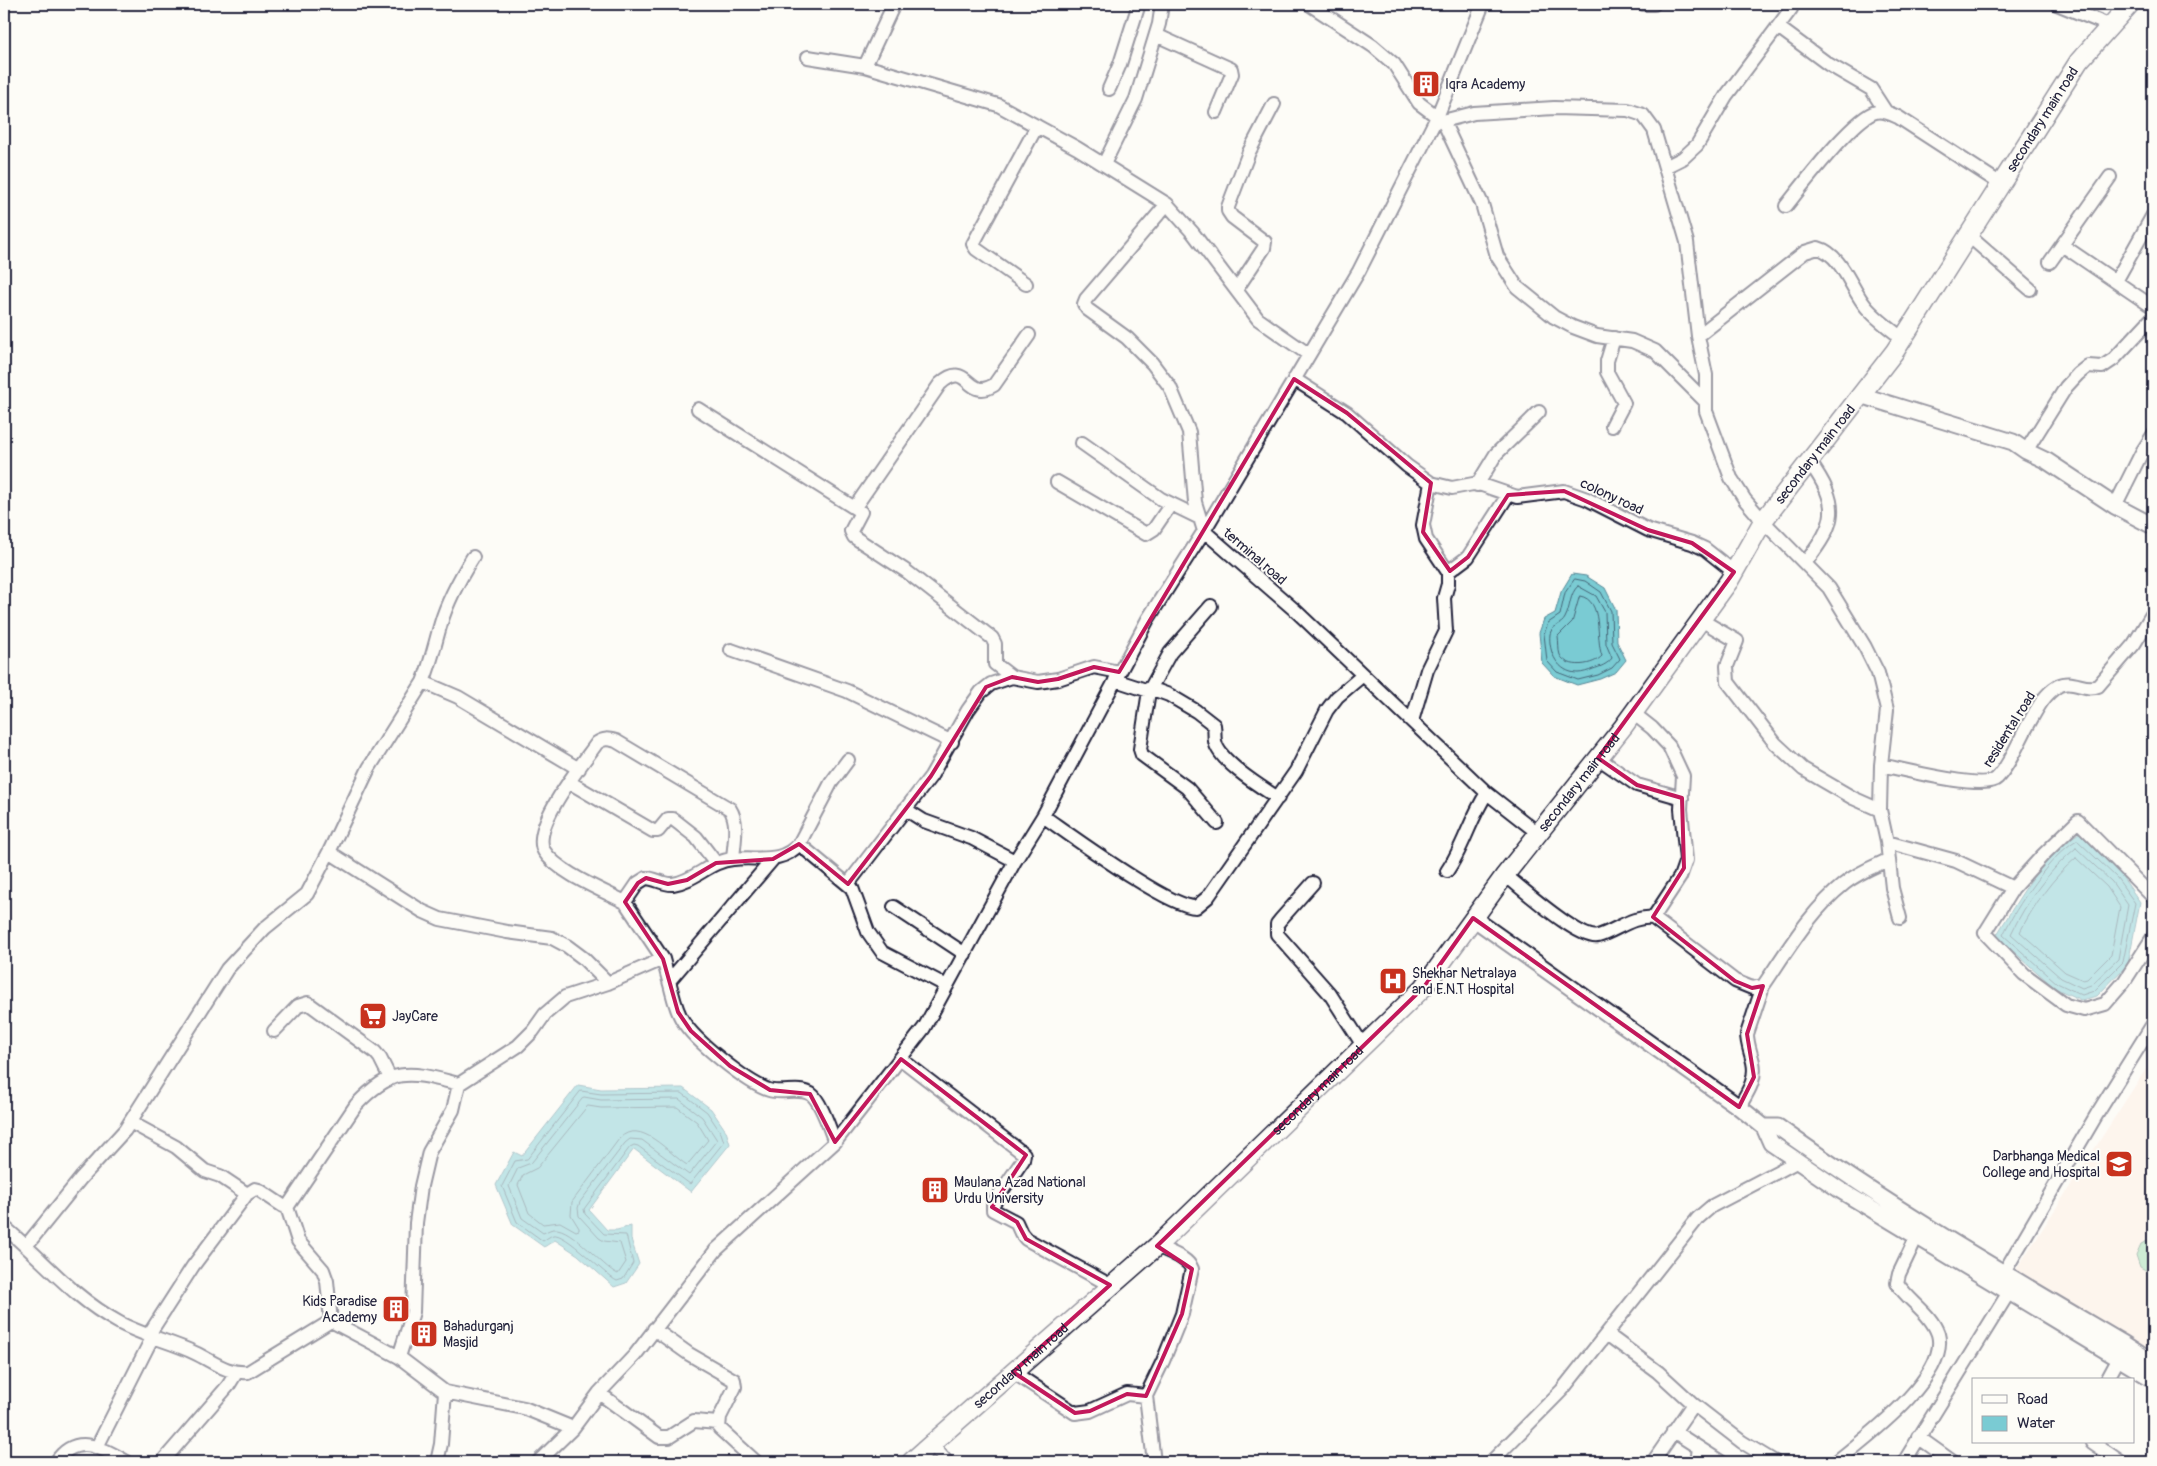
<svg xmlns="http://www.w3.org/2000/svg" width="2157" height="1466" font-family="Pangolin,sans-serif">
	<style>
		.built { fill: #fdede1 }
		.green { fill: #94dcaa; stroke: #5b7f72 }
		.water { fill: #7acbd3; stroke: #578796 }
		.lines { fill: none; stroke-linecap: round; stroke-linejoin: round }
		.shore { stroke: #456678; stroke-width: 1 }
		.minor-casing { stroke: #22223b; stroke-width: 16 }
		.tertiary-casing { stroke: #22223b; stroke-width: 19 }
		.secondary-casing { stroke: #22223b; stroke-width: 21 }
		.minor { stroke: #fdfcf7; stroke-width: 12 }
		.tertiary { stroke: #fdfcf7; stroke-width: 15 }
		.secondary { stroke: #fdfcf7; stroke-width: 18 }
		.marked { fill: none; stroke: #c2185b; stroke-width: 4; stroke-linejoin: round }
		.labels { text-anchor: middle; stroke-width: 4; stroke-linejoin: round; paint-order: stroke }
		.poi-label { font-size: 14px; fill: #22223b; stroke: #fdfcf7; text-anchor: start }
		.street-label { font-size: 14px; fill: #22223b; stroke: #fdfcf7 }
	</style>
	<rect width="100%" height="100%" fill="#fdfcf7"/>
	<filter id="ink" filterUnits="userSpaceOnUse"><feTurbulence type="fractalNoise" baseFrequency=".02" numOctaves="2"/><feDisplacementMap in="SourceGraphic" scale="10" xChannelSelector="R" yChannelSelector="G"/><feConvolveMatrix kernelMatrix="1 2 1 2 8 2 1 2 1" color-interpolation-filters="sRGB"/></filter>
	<g filter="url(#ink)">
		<path class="built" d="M2153 1058V1355L2016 1270Z"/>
		<path class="green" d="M2152 1239 2153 1273H2151L2140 1267 2136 1255 2141 1244Z"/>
		<path class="water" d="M1572 574 1586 576 1605 588 1616 610 1617 642 1626 660 1616 672 1600 679 1577 685 1554 676 1542 663 1539 633 1544 619 1555 613 1561 592Z
			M2079 833 2121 875 2140 902 2128 964 2097 996 2081 1000 2055 988 1996 936C2019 899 2041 856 2079 833Z
			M578 1085 601 1089 683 1088 711 1109 726 1131 730 1144 691 1192 634 1149 589 1210 607 1230H617L631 1226V1239L639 1264 626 1283 614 1287 578 1255 555 1240 544 1247 513 1225 496 1185 514 1152 522 1156Z"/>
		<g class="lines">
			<path class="shore" d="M1575 579 1585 581 1601 592 1611 611 1612 643 1620 659 1612 668 1598 675 1578 680 1557 672 1547 661 1544 634 1548 623 1560 615 1565 593Z
				M1578 586 1596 596 1605 612 1606 644 1612 658C1608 664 1600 667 1593 669 1589 671 1582 673 1578 673 1558 673 1548 652 1550 634 1552 625 1562 625 1565 618 1571 607 1569 594 1578 586Z
				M1580 596C1604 600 1595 638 1602 656 1594 665 1568 670 1560 655 1558 650 1559 641 1558 636L1572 622Z
				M2077 840 2117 878 2135 903 2123 962 2094 991 2082 995 2057 983 2003 935C2016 907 2050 855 2077 840Z
				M2076 848 2112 882 2128 905 2118 959 2091 985 2082 988 2061 978 2011 934C2026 902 2049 870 2076 848Z
				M2076 858 2107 887 2120 907 2111 955 2087 979 2083 980 2065 972 2020 932C2033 906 2053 877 2076 858Z
				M581 1091 601 1094 682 1093 707 1112 721 1133 724 1142 690 1184 638 1146 634 1145 630 1147 584 1209 585 1214 604 1234 626 1235 633 1263 623 1279 617 1281C604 1275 566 1232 553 1235 550 1236 546 1239 543 1241L517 1222 502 1186 515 1161 527 1159Z
				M584 1097 601 1100 679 1099 702 1117 717 1140 689 1175 642 1140 630 1139 625 1143 580 1202 578 1208 579 1216 599 1238 604 1241 620 1243 626 1262 618 1274C602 1267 572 1227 554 1229 550 1229 546 1232 543 1233L522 1218 509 1186 518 1168 531 1163Z
				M588 1106 601 1108 677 1107 697 1122 708 1140 687 1165C669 1154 640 1116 619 1139L572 1202 571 1215 579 1228V1230L576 1231 560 1222 543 1224 529 1213 518 1185 523 1175 537 1168Z"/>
			<defs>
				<path id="minor" d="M1309 4 1373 46 1394 64 1419 103 1443 121 1482 204 1497 256 1517 287 1554 317 1573 327 1597 336 1632 341 1655 351 1706 402
					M1644 4H1654
					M2057 4 2111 26
					M1778 27 1828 64 1871 89 1886 112
					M1156 35 1231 69 1232 74 1216 112
					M808 57 865 66 998 105 1077 148 1167 204 1193 233 1258 319 1308 354
					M865 66 894 4
					M1109 89 1120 64 1139 4
					M1443 121 1474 113 1554 108 1628 110 1643 115 1654 130 1687 242 1698 336 1706 375V411L1731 478 1745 500 1763 521 1829 588 1865 647 1878 673 1887 710 1881 765 1880 810 1887 842 1892 888 1900 918
					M1104 164 1136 99 1159 24 1162 4
					M1665 167 1683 158 1697 145 1726 96 1791 9V4
					M1167 204 1086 299 1084 304 1087 309 1127 338 1152 363 1170 387 1189 432 1195 502 1204 531 1297 612 1487 793 1538 833
					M1786 206C1802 186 1854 117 1876 112 1883 110 1891 114 1898 117L2001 184
					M1969 236 2030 289
					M2062 245 2153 307
					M2050 262 2110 177
					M2116 281 2153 215
					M1026 284 976 249 973 244 1037 126
					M1236 290 1264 248 1265 242 1232 217 1228 211V207L1249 152 1274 104
					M1698 336 1805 252 1818 248C1843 255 1851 290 1867 308 1877 319 1890 329 1902 338
					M1294 379 1347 413 1407 466 1431 483 1452 488 1473 484 1482 485 1517 497 1564 491 1587 499 1648 530 1692 543 1705 549 1734 572
					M698 409 861 512 851 531 854 537 906 571 992 638 995 644V664L1012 677 1038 682 1058 679 1094 667 1119 672
					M1612 426 1624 403 1607 372V361L1614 338
					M1082 443 1161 499 1200 518
					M2026 451 2066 387 2078 374 2088 366 2102 367 2114 359 2153 317
					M1057 482 1146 534 1154 529 1171 504
					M1477 485 1496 454 1539 412
					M2115 506 2142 452 2153 435
					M855 507 940 384C969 358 966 402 994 385L1029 335
					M473 557C460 578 448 599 441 623 435 643 431 663 423 682L458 697 579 769
					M1805 563C1837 522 1841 506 1809 461
					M1448 572 1468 557 1508 495
					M1211 606 1170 653 1149 691 1140 749 1142 755 1187 788 1217 823
					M1701 620 1737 641 1727 666 1728 682 1775 743 1803 769 1853 798 1880 810
					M731 650 847 691 952 742
					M1115 680 1149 691H1158L1169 695 1196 711 1214 725C1215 731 1214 736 1215 741 1218 761 1261 787 1278 798
					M423 682 369 768 329 852 422 911 440 919 507 932 552 938 567 946 583 958 608 983
					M1633 713 1652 728 1669 746 1683 776 1681 809 1686 860 1680 877 1653 918
					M1412 721 1427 670 1446 631 1444 598 1448 584V572L1426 539 1423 525 1431 483
					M1598 758 1637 785 1682 798
					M1881 765C1901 769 1985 791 1997 778 2009 766 2019 741 2028 725 2036 711 2043 695 2058 686 2072 678 2085 692 2098 686L2134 644 2153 613
					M569 782 653 831H658L668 819H673L696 837 716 863
					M905 809 924 821 971 838 1015 861
					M1043 816C1069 834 1169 908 1196 907L1208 897 1296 771 1327 710 1337 697 1363 675
					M1887 842 1956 861 2013 888
					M799 844 831 783 848 760
					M733 859C734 843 739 823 730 809L616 741C608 739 604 738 597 743 583 763 530 827 544 851 557 872 602 890 625 902L638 883 646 878C655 878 664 885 673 884 695 881 710 861 733 859 757 856 781 865 799 844L852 888 868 932 882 952 947 986
					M1447 871C1464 847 1470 818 1487 793
					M1505 875C1522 888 1580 941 1598 936 1616 931 1633 915 1653 918L1735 981 1752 988 1763 986C1787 951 1811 910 1844 884 1857 873 1873 867 1888 860
					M1313 883 1281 919 1277 924V934L1330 994 1364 1047
					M848 884 931 776 968 710 981 692 991 684 1012 677
					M2153 897 2078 821 2043 855 2013 888 1985 933 2024 974 2066 1005 2084 1010 2105 1004 2124 982 2153 937
					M625 902 663 959 669 981 773 859
					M894 907 965 954
					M669 981C673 994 675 1009 683 1021 694 1040 747 1083 769 1090 782 1094 799 1087 811 1094 821 1101 830 1130 835 1142
					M274 1031 298 1006 308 1003 375 1052 380 1058 390 1078
					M901 1059 1024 1154 1023 1160 993 1204V1210L1016 1222 1021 1233 1026 1239 1110 1285
					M1739 1107C1747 1093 1757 1080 1753 1062 1751 1053 1747 1044 1747 1034L1763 986
					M130 1122 176 1147 205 1171 220 1176 247 1194
					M287 1207 298 1241 323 1270 327 1281 331 1321
					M4 1227C44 1260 71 1296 118 1322 143 1336 170 1341 195 1353 214 1362 227 1374 248 1372L331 1321 399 1357 445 1392 524 1408 573 1428
					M26 1246 81 1178 125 1130 227 969 265 928 307 894 329 852
					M1999 1281 2097 1114 2153 1024
					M654 1329 689 1354 734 1380 735 1387 720 1417 719 1428 756 1462
					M1608 1335 1658 1372 1693 1404 1742 1442 1775 1462
					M148 1336 193 1266 247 1194 255 1189 259 1190 283 1206H288L356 1105C394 1065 410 1072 459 1084L518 1046 533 1031 545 1014 565 997 608 983 663 959
					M399 1357 413 1312 416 1223 421 1186 429 1152 453 1110 459 1084
					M1013 1372 1075 1413 1090 1411 1127 1394 1146 1396
					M2107 1380 2119 1358
					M599 1393 659 1437H669L694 1421 718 1423
					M1673 1431 1721 1462
					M1918 1437 1953 1462
					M2092 1442 2121 1462
					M931 1444 947 1462
					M97 1447 152 1338
					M56 1462C76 1432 102 1448 127 1462
					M162 1462 228 1386 236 1373
					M437 1462 441 1444 445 1392
					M538 1462 573 1428 599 1393 635 1355 716 1250 835 1142 924 1028 1015 861 1043 816 1148 619 1204 531 1359 271 1437 117 1483 4
					M1154 1462 1146 1396 1163 1361 1182 1314 1192 1269C1187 1257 1168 1252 1157 1246
					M1491 1462 1562 1390 1698 1218 1712 1206 1798 1161
					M1653 1462 1693 1404
					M1697 1462 1699 1448
					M1836 1462C1864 1439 1950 1376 1938 1334 1931 1313 1908 1301 1897 1283L1899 1274 1917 1236
					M1904 1462 2014 1284"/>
				<path id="tertiary" d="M1860 395 2013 442 2026 451 2047 461 2115 506 2153 526
					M1473 918 1739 1107 1764 1127 1771 1143 1840 1190 2153 1379
					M1764 1127H1778C1889 1207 2007 1275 2124 1344L2153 1363"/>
				<g id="secondary">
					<path id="s1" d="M911 1462 1157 1246 1424 987 1505 875 1623 727 1729 581 1763 521 1895 351 2079 61 2130 4"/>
				</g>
			</defs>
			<use href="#minor" class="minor-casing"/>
			<use href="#tertiary" class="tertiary-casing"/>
			<use href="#secondary" class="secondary-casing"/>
			<use href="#minor" class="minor"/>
			<use href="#tertiary" class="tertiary"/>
			<use href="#secondary" class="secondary"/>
		</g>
	</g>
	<path d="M0 0H2157V1466H0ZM1294 379 1347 413 1431 483 1423 532 1450 571 1468 557 1508 495 1564 491 1648 530 1692 543 1734 572 1598 758 1637 785 1682 798 1684 868 1653 917 1735 981 1752 988 1763 986 1747 1034 1754 1077 1739 1107 1473 918 1424 987 1157 1246 1192 1269 1182 1314 1146 1396 1127 1394 1090 1411 1075 1413 1013 1372 1110 1285 1026 1239 1017 1222 992 1207 1026 1155 901 1059 835 1142 810 1094 770 1090 730 1066 691 1031 678 1012 663 959 625 902 638 883 646 878 668 884 687 880 716 863 773 859 799 844 848 884 931 776 986 687 1012 677 1038 682 1058 679 1094 667 1119 672Z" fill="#fdfcf7" fill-opacity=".55" fill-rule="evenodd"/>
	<path class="marked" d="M1294 379 1347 413 1431 483 1423 532 1450 571 1468 557 1508 495 1564 491 1648 530 1692 543 1734 572 1598 758 1637 785 1682 798 1684 868 1653 917 1735 981 1752 988 1763 986 1747 1034 1754 1077 1739 1107 1473 918 1424 987 1157 1246 1192 1269 1182 1314 1146 1396 1127 1394 1090 1411 1075 1413 1013 1372 1110 1285 1026 1239 1017 1222 992 1207 1026 1155 901 1059 835 1142 810 1094 770 1090 730 1066 691 1031 678 1012 663 959 625 902 638 883 646 878 668 884 687 880 716 863 773 859 799 844 848 884 931 776 986 687 1012 677 1038 682 1058 679 1094 667 1119 672Z"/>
	<defs>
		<symbol id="building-square" viewBox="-11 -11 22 22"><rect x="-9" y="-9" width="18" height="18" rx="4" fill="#c8321e" stroke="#fdfcf7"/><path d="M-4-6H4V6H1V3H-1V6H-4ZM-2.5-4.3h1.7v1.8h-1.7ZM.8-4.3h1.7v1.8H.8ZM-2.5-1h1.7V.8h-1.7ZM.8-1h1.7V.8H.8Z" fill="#fff"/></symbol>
		<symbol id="hospital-square" viewBox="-11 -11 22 22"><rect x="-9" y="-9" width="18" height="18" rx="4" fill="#c8321e" stroke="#fdfcf7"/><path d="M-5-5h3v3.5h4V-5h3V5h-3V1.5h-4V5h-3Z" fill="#fff"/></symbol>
		<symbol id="supermarket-square" viewBox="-11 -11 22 22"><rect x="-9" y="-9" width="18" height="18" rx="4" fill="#c8321e" stroke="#fdfcf7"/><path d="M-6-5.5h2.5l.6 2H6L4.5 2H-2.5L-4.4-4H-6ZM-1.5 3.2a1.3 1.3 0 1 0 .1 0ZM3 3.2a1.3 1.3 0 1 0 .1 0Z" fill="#fff"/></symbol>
		<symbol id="university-square" viewBox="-11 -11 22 22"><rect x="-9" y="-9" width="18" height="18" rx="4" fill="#c8321e" stroke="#fdfcf7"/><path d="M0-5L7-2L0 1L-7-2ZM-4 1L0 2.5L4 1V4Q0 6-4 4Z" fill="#fff"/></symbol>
	</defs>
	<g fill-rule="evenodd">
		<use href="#building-square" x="1410" y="68" width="32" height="32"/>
		<use href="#hospital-square" x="1377" y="965" width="32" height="32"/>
		<use href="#supermarket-square" x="357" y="1000" width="32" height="32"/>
		<use href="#university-square" x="2103" y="1148" width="32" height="32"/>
		<use href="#building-square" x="919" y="1174" width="32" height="32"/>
		<use href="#building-square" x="380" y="1293" width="32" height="32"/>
		<use href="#building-square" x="408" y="1318" width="32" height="32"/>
	</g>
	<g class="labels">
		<g class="poi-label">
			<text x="1445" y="89">Iqra Academy</text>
			<text x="1412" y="978">Shekhar Netralaya<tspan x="1412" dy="16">and E.N.T Hospital</tspan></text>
			<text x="392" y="1021">JayCare</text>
			<text x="2100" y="1161" text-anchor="end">Darbhanga Medical<tspan x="2100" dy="16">College and Hospital</tspan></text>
			<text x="954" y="1187">Maulana Azad National<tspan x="954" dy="16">Urdu University</tspan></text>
			<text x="377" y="1306" text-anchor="end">Kids Paradise<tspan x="377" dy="16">Academy</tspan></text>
			<text x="443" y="1331">Bahadurganj<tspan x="443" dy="16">Masjid</tspan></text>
		</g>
		<g class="street-label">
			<text dy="5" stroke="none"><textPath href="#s1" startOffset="1766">secondary main road</textPath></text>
			<text dy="5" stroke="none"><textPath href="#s1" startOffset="1361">secondary main road</textPath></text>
			<text transform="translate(1612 496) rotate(25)" y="5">colony road</text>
			<text transform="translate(1255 556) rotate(41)" y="5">terminal road</text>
			<text transform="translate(2009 729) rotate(-58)" y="5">residental road</text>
			<text dy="5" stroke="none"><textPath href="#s1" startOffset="956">secondary main road</textPath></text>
			<text dy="5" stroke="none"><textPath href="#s1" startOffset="551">secondary main road</textPath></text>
			<text dy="5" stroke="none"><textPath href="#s1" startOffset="146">secondary main road</textPath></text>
		</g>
	</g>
	<rect width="2157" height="1466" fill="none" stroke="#fdfcf7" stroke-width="20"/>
	<rect x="10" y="10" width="2137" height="1446" fill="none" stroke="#22223b" stroke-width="2" filter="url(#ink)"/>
	<rect x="1972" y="1378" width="162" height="65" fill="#fdfcf7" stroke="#a5a5ac"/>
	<rect x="1982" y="1395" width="25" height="8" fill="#fdfcf7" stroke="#a5a5ac"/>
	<text x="2017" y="1404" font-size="15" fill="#22223b">Road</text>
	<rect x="1982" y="1416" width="25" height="15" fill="#7acbd3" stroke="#a5a5ac"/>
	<text x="2017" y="1428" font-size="15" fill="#22223b">Water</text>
</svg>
